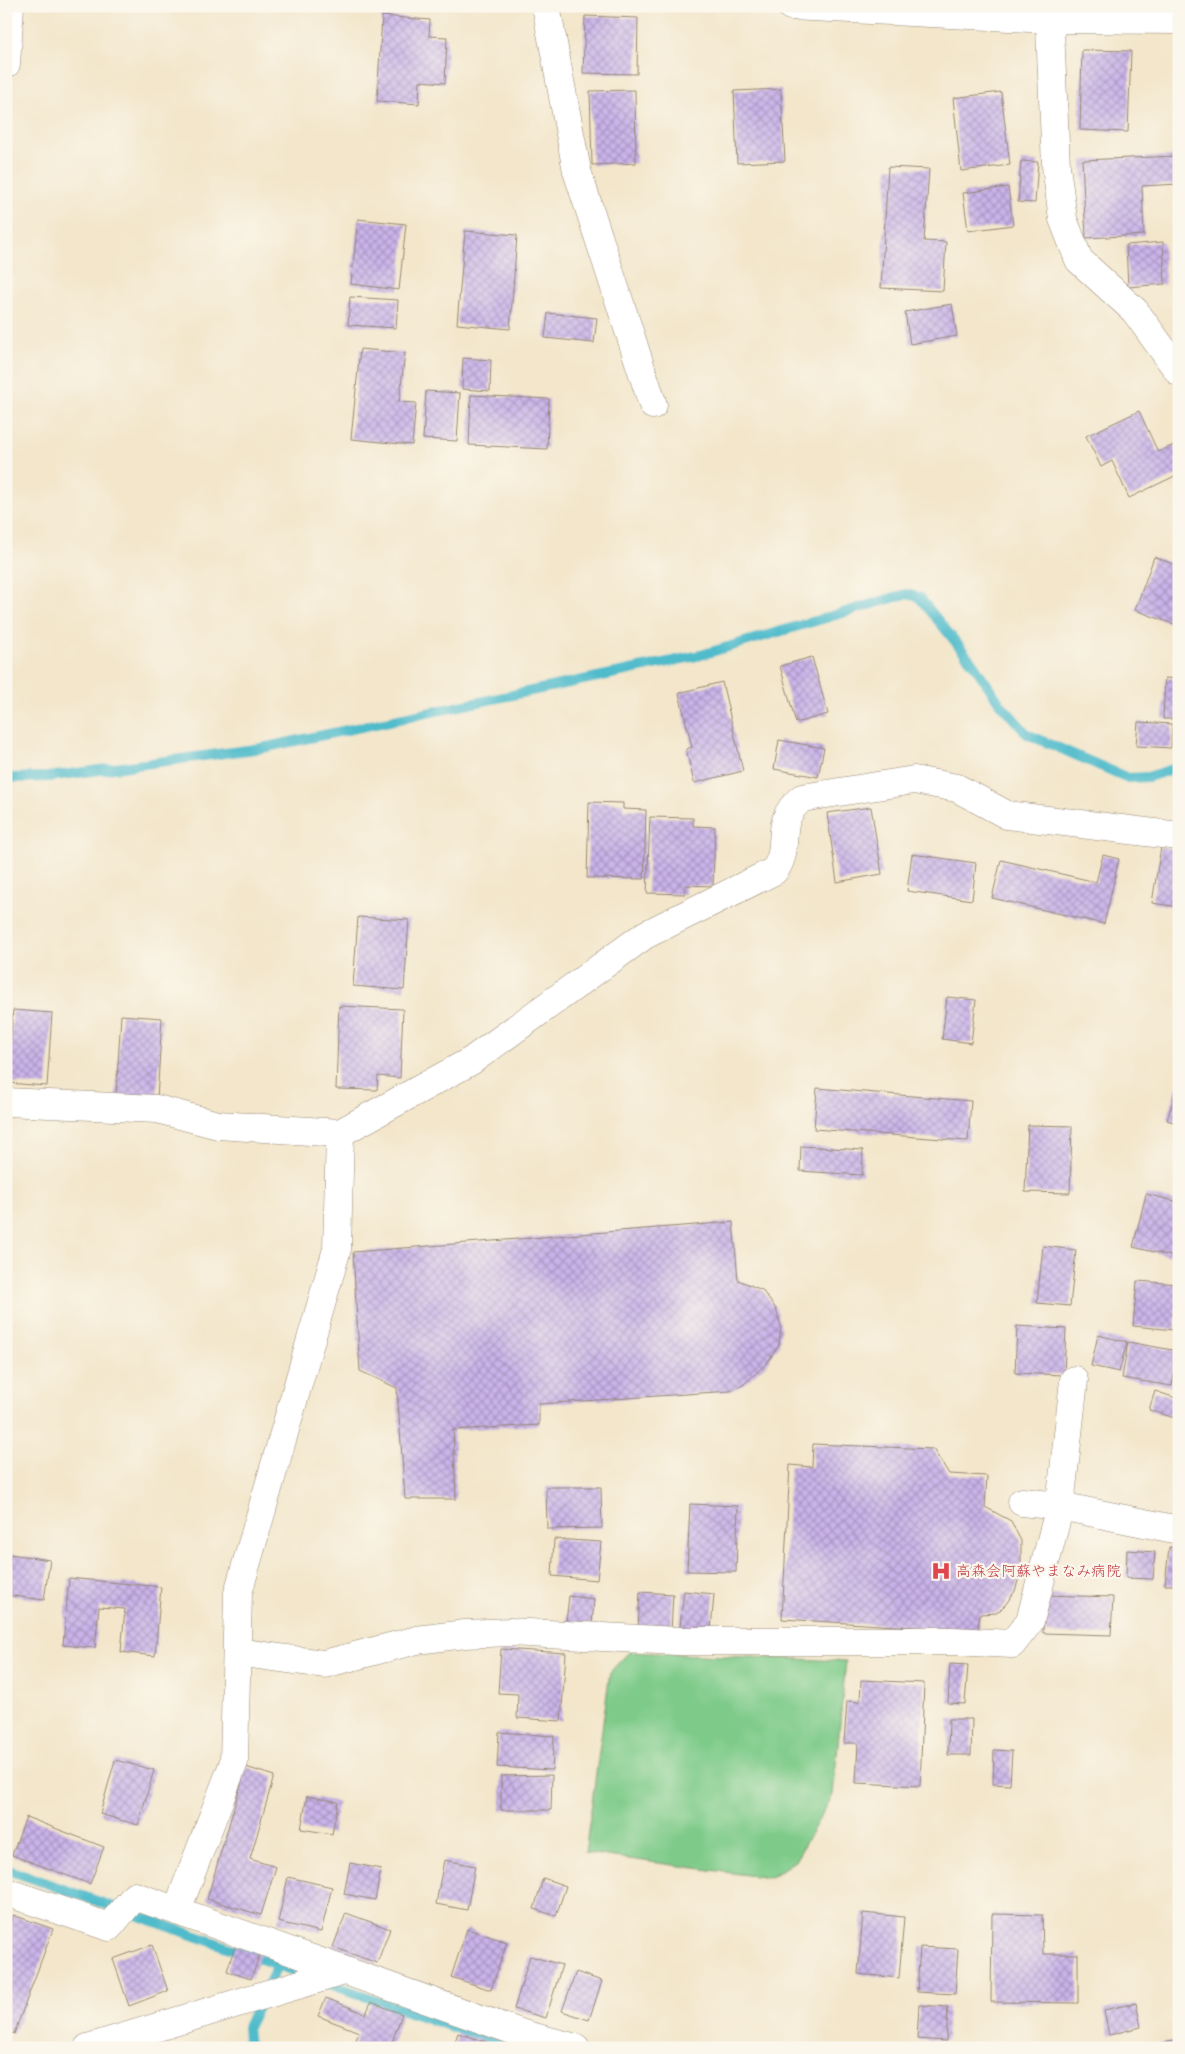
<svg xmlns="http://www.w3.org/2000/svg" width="1185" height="2054" font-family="'Balsamiq Sans','Klee One',sans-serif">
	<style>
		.green { fill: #7ecb89; stroke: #5c7a54 }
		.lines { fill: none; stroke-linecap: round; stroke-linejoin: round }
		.stream { stroke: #4fbbcb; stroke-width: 10 }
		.building { fill: url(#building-cross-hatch) }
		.minor-casing { stroke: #978874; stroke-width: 29 }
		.minor { stroke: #fff; stroke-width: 28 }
		.labels { text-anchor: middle; stroke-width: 4.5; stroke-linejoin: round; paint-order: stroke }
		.health-label { font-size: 15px; fill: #be3a42; stroke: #fbf7ec; text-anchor: start }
	</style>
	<defs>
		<pattern id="building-cross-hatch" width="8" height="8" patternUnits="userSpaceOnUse" patternTransform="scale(1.25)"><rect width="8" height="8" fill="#cab4ea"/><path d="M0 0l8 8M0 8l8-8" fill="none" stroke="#a593bd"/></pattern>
	</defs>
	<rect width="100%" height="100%" fill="#fbf7ec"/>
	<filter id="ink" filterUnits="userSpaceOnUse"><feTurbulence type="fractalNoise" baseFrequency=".02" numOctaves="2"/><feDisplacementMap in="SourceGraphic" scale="10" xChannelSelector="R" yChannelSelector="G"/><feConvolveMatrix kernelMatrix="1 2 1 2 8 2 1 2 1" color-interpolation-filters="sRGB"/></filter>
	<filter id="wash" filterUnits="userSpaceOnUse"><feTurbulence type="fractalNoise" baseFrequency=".0096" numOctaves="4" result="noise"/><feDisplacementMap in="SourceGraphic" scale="20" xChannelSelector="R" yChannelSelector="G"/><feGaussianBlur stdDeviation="1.12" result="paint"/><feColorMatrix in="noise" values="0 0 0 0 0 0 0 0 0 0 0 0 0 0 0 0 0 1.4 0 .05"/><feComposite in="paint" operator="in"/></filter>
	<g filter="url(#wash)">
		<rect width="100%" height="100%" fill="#f3e6cb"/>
		<path class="green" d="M629 1652 846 1661 833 1795 795 1861 769 1878 585 1853 610 1672Z"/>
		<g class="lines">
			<path class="stream" d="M6 778 48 777 262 748 701 655 906 594 919 597 972 662 999 702 1027 734 1128 778 1148 777 1179 767
				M6 1869 278 1965 247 2027 249 2048
				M278 1965 306 1976
				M327 1983 512 2048"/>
		</g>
		<g id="blocks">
			<path class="building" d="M382 16 430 20 429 36 447 37 445 83 420 81 419 104 377 101Z
				M585 16 638 18 637 74 583 73Z
				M1082 50 1131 51 1128 132 1080 130Z
				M781 89 785 161 737 163 734 91Z
				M635 90 636 163 592 165 590 91Z
				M1001 92 1010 165 961 171 953 98Z
				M1178 156 1179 184 1142 186 1144 235 1086 238 1082 160Z
				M1021 161 1038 162 1035 203 1018 202Z
				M888 167 929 169 924 241 946 242 943 291 881 288Z
				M1008 187 1013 225 968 231 963 193Z
				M358 219 406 224 399 290 351 284Z
				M465 231 517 235 510 329 457 324Z
				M1163 242 1165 284 1128 287 1126 245Z
				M350 297 398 300 396 328 348 325Z
				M952 304 957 336 910 344 905 312Z
				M548 313 597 318 594 343 545 338Z
				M360 349 405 353 399 402 416 403 412 445 351 439Z
				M463 358 491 360 490 391 462 389Z
				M426 391 460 393 457 441 423 439Z
				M471 395 549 399 547 449 469 445Z
				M1139 411 1158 452 1174 445 1179 456V474L1129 498 1112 461 1101 467 1086 436Z
				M1154 557 1179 566V626L1135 610Z
				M812 657 828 714 796 723 780 666Z
				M1165 678 1179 679V719H1163Z
				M722 682 743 771 694 783 686 749 692 747 679 693Z
				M1138 722 1172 724 1171 748 1136 746Z
				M779 740 824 748 818 777 774 769Z
				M589 802 623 803V809L646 810 644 879 587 878Z
				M871 807 882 874 837 882 827 813Z
				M650 817 693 818V826L715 827 713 886 685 885V894L647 893Z
				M1161 847 1179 850V907L1152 903Z
				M912 854 976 863 972 900 907 891Z
				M1103 855 1119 859 1104 924 992 898 1001 860 1096 882Z
				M358 917 409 920 404 990 353 986Z
				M947 997 976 1000 971 1043 942 1039Z
				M339 1006 403 1009 400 1078 378 1076 377 1090 336 1089Z
				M13 1010 52 1013 47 1086 7 1083Z
				M121 1015 162 1018 157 1099 116 1096Z
				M1179 1080V1124L1167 1120Z
				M817 1088 971 1101 968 1141 814 1129Z
				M1028 1125 1072 1126 1070 1193 1025 1192Z
				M801 1146 863 1150 862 1175 800 1171Z
				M1146 1194 1179 1202V1258L1133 1247Z
				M733 1222 738 1280 762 1290 776 1309 781 1327 779 1345 767 1363 743 1385 730 1391 539 1404V1425L453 1430 456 1499H405L397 1388 360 1371 353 1252Z
				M1043 1246 1076 1250 1070 1306 1037 1303Z
				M1137 1281 1179 1284 1175 1330 1133 1326Z
				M1017 1326 1066 1329 1064 1375 1015 1373Z
				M1098 1335 1127 1342 1119 1372 1091 1366Z
				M1128 1342 1178 1351 1172 1386 1122 1378Z
				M1155 1391 1179 1399 1178 1419 1149 1410Z
				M813 1444 933 1449 949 1474 987 1476 985 1507 1011 1521 1021 1541V1571L1015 1591 1006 1604 997 1613 980 1614 978 1631 782 1619 790 1465 812 1467Z
				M546 1487H601L602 1528 547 1529Z
				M690 1504 738 1506 736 1572 687 1571Z
				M554 1539 601 1542 597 1580 552 1576Z
				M1169 1547 1179 1549V1585H1165Z
				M1127 1550 1155 1552 1153 1579 1126 1578Z
				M10 1554 50 1560 44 1600 6 1595Z
				M69 1578 161 1587 155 1656 121 1652 125 1609 99 1607 95 1648 63 1645Z
				M684 1591 714 1594 711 1630 680 1627Z
				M640 1592 673 1594 671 1632 638 1630Z
				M1044 1595 1113 1597 1111 1635 1043 1633Z
				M569 1596 594 1599 592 1625 566 1622Z
				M501 1649 566 1653 561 1721 517 1718 518 1694 498 1693Z
				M950 1664 968 1665 965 1704 948 1703Z
				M861 1680 924 1683 920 1786 856 1783 858 1743H844L847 1701 860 1702Z
				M949 1719H972L971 1755H948Z
				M499 1732 554 1736 552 1770 497 1767Z
				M994 1750 1012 1751 1010 1785 993 1784Z
				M115 1760 154 1770 138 1825 100 1814Z
				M246 1767 274 1776 250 1859 276 1867 261 1915 207 1899Z
				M552 1775 551 1810H501V1776Z
				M307 1796 338 1802 332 1834 301 1829Z
				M26 1817 104 1847 90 1884 12 1855Z
				M444 1860 475 1866 467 1910 436 1904Z
				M350 1863 381 1869 375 1900 344 1894Z
				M288 1877 332 1887 321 1932 278 1922Z
				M543 1878 566 1886 556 1916 534 1909Z
				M346 1913 390 1929 377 1963 333 1947Z
				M863 1913 904 1917 899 1978 858 1974Z
				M992 1914 1042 1915 1043 1954H1078V2003L991 2002Z
				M13 1915 53 1929 14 2034 6 2031V1934Z
				M467 1929 507 1942 491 1990 451 1977Z
				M152 1945 168 1991 129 2006 113 1959Z
				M235 1946 260 1954 251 1979 227 1971Z
				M920 1947 958 1949 955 1994 917 1992Z
				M530 1956 562 1965 546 2018 514 2009Z
				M576 1972 602 1981 589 2020 562 2011Z
				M326 1998 366 2014 371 2002 402 2014 390 2048H353L359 2032 318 2016Z
				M1136 2003 1141 2027 1109 2035 1104 2010Z
				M919 2005 948 2007 946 2041 917 2039Z
				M458 2033 487 2042 485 2048H453Z
				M1174 2041 1176 2048H1141L1140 2047Z"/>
		</g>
	</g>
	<g filter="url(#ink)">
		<use href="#blocks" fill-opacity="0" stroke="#978874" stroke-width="1"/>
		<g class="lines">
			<defs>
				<path id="minor" d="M546 6 577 171 653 405
					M791 6 1049 19 1179 20
					M1049 6 1056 166 1063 219 1079 260 1135 311 1179 372
					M6 64 10 6
					M6 1102 157 1109 218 1125 340 1133 471 1061 645 935 774 871C793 847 771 823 802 798L914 780 957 788 1007 815 1179 836
					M1022 1502 1060 1506 1179 1530
					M237 1652 324 1664 417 1640 465 1634 510 1632 677 1641H953L1012 1644 1030 1621 1060 1506 1074 1380
					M6 1892 109 1927 135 1896 523 2034 576 2048
					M177 1910 234 1762 238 1593 337 1249 340 1133
					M88 2048 344 1971"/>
			</defs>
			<use href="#minor" class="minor-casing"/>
			<use href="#minor" class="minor"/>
		</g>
	</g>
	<defs>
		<symbol id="hospital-bare" viewBox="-9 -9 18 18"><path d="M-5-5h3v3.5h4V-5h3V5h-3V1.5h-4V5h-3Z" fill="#e0444e" stroke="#fbf7ec" stroke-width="2.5" paint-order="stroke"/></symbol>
	</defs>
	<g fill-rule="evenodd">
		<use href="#hospital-bare" x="927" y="1557" width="28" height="28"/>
	</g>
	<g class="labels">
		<g class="health-label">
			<text x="956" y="1576">高森会阿蘇やまなみ病院</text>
		</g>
	</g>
	<rect width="1185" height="2054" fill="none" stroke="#fbf7ec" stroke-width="25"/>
</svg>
